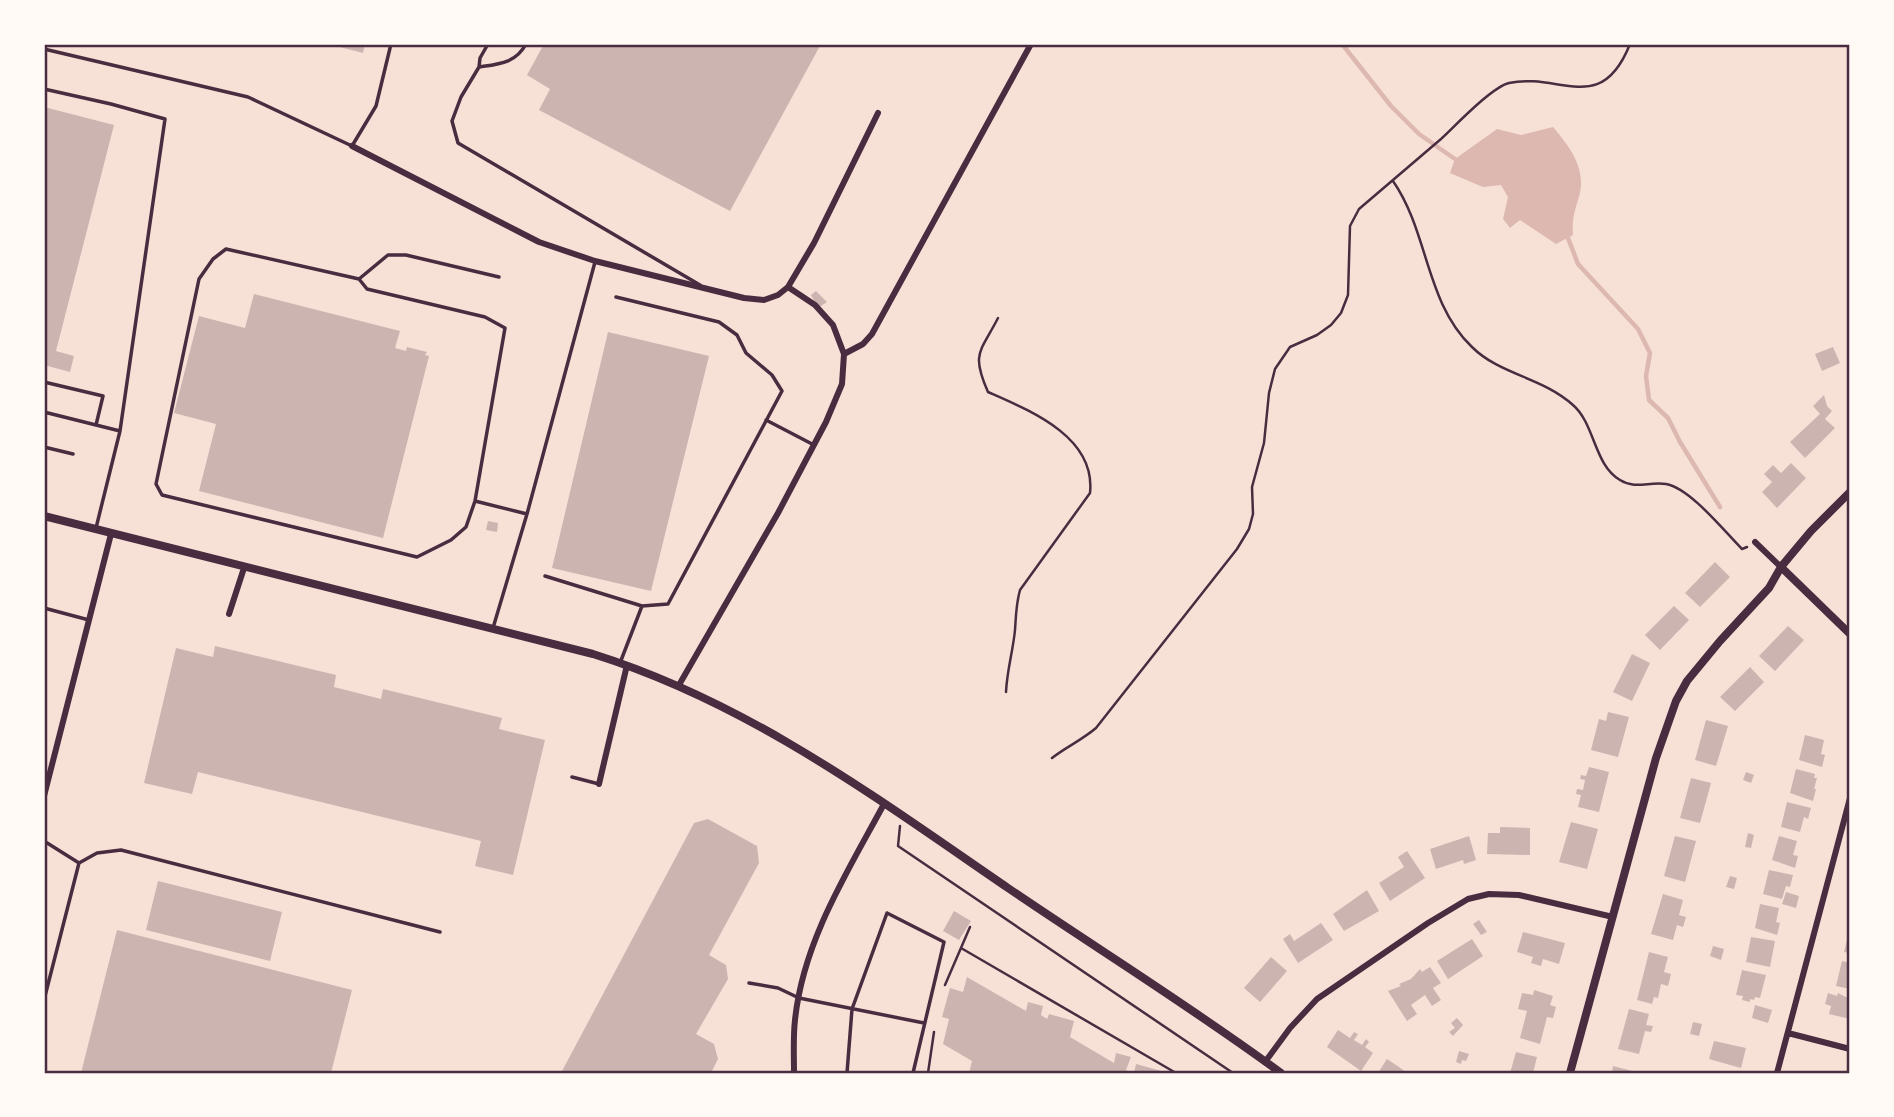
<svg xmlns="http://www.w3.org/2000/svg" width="1894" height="1117" font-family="'Golos Text',sans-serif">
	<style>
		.water { fill: #dcb8b0 }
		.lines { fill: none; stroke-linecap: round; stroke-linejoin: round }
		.stream { stroke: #dcb8b0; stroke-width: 4.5 }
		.building { fill: #ccb4b1 }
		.path { stroke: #4a2c40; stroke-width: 2.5 }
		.service { stroke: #4a2c40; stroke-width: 3.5 }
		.minor { stroke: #4a2c40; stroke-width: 6 }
		.tertiary { stroke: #4a2c40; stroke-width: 8 }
		.neatline { fill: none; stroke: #4a2c40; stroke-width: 2.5 }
	</style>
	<rect width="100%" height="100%" fill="#f7e1d7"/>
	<path class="water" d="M1553 127C1570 147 1587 169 1579 197 1574 212 1572 220 1573 235L1556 244 1520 220 1510 228 1503 219 1508 197 1501 185 1483 187 1450 173 1455 159 1497 129 1521 135Z"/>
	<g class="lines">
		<path class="stream" d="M1342 44 1391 106 1419 134 1455 159
			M1568 238 1578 264 1638 329 1650 353 1646 376 1649 400 1668 418 1680 442 1720 507"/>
	</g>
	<path class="building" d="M328 44H365L363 53Z
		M544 44H821L730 211 539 110 550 89 527 75Z
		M44 107 114 125 56 351 74 356 70 372 44 365Z
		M816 291 827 302 818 308 811 295Z
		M254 294 400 331 395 348 406 351 407 347 427 352 425 355 429 356 383 538 199 491 216 424 174 413 199 316 245 328Z
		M608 332 709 356 651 591 552 568Z
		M1833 347 1840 363 1822 371 1815 354Z
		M1824 395 1827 406 1832 411 1825 419 1835 428 1805 458 1790 442 1820 414 1813 406Z
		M1791 463 1806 478 1777 508 1762 492 1772 482 1764 474 1773 465 1781 473Z
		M488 521 498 523 497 532 486 530Z
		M1715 562 1730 577 1700 607 1685 593Z
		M1674 606 1689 620 1660 650 1645 635Z
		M1788 626 1804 640 1775 671 1759 656Z
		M215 646 336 675 334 687 381 699 383 689 502 718 499 729 545 740 513 875 475 866 481 841 198 772 192 794 144 783 176 648 213 657Z
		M1632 654 1650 663 1632 701 1613 692Z
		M1750 667 1764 682 1735 711 1720 697Z
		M1608 712 1629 717 1618 757 1591 750 1599 719 1606 721Z
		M1706 720 1728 726 1716 766 1695 760Z
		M1805 735 1824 740 1821 754 1825 755 1822 767 1799 760Z
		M1589 767 1609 772 1599 812 1578 807 1581 795 1576 794 1577 789 1583 790 1585 780 1580 779 1581 775 1586 776Z
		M1796 769 1815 774 1814 778H1817L1814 789H1816L1813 801 1790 793Z
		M1746 772 1754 775 1751 783 1743 780Z
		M1691 778 1711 783 1700 823 1680 818Z
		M1787 802 1811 808 1808 819 1804 817 1800 832 1781 827Z
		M708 819 757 846 759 863 709 955 726 965 728 979 696 1034 714 1044 718 1059 711 1073H561L694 823Z
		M1571 822 1598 829 1587 869 1559 862Z
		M1500 827 1530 828V855L1487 854 1488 833H1500Z
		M1748 833 1754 835 1751 848 1745 847Z
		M1469 836 1476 860 1464 864 1463 860 1436 869 1430 849Z
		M1675 836 1696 841 1685 882 1664 876Z
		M1779 836 1797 841 1793 855 1798 856 1795 868 1772 860Z
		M1407 851 1425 878 1390 901 1379 883 1404 867 1398 857Z
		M1769 870 1793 875 1790 887 1786 886 1782 899 1763 894Z
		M1730 876 1737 878 1734 889 1726 887Z
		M158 881 282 912 270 961 146 930Z
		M1367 890 1379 911 1344 931 1333 914Z
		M1786 892 1799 896 1796 908 1782 904Z
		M1663 894 1683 900 1679 915 1686 917 1683 927 1677 925 1673 940 1651 934Z
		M1760 904 1779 908 1776 922 1780 923 1777 935 1755 928Z
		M954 911 971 921 959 940 943 931Z
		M1479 920 1487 932 1481 935 1473 924Z
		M1321 923 1333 940 1298 963 1283 939 1290 934 1294 941Z
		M117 930 352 990 331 1073H81Z
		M1523 932 1565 943 1559 964 1543 959 1541 966 1531 963 1533 957 1517 952Z
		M1849 932H1850V953L1844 952Z
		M1751 937 1775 941 1770 967 1746 962Z
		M1472 939 1483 956 1448 979 1437 961Z
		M1713 946 1724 949 1721 960 1710 956Z
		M1649 952 1668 957 1664 972 1671 974 1668 986 1661 984 1658 998 1654 997 1652 1004 1637 1000Z
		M1271 957 1287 971 1260 1002 1244 988Z
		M1842 961 1850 963V989L1836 986Z
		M1430 967 1441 983 1433 988 1441 1000 1432 1006 1425 995 1411 1005 1417 1014 1407 1021 1388 991 1401 986 1399 984 1411 979 1420 969 1422 972Z
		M1742 970 1766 975 1760 998 1755 997 1754 1000 1750 999V1002L1742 1000 1743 996 1736 995Z
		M967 977 1026 1011 1028 1002 1043 1006 1041 1015 1047 1019 1049 1014 1074 1021 1070 1037 1114 1063 1116 1053 1131 1057 1126 1070 1132 1073H969L972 1061 943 1044 949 1019 942 1017 950 988 963 992Z
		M1534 990 1553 996 1550 1005 1556 1007 1553 1018 1547 1017 1540 1044 1520 1038 1527 1011 1518 1009 1522 993 1533 995Z
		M1828 993 1837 996 1838 993 1850 999V1019L1829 1014 1831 1006 1825 1004Z
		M1755 1005 1772 1010 1768 1023 1752 1018Z
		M1629 1009 1649 1014 1646 1025 1653 1026 1651 1032 1645 1031 1639 1054 1618 1049Z
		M1457 1018 1463 1025 1453 1036 1449 1032 1455 1028 1451 1023Z
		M1693 1022 1702 1024 1699 1036 1690 1034Z
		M1338 1030 1350 1038 1354 1032 1358 1034 1354 1040 1362 1045 1366 1039 1369 1042 1365 1047 1373 1053 1361 1071 1327 1047Z
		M1714 1041 1746 1048 1741 1068 1709 1059Z
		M1459 1051 1469 1054 1466 1061 1462 1060 1461 1064 1456 1062Z
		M1516 1052 1537 1057 1533 1073H1510Z
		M1387 1059 1399 1067 1407 1073H1378Z
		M1136 1064 1165 1072V1073H1134Z
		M1613 1066 1636 1072V1073H1612Z"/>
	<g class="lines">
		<path class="path" d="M1442 138C1456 125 1492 87 1509 83 1560 72 1601 117 1630 44
			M1393 181C1429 233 1425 302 1472 347 1500 375 1542 377 1573 405 1595 424 1594 465 1620 480 1636 490 1649 481 1666 484 1690 488 1725 532 1742 549L1747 547
			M998 318C980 353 971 353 988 392 1031 411 1096 437 1090 493L1020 590C1016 604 1016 616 1015 630 1013 651 1007 670 1006 692
			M1052 758C1066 747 1082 740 1096 728L1237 549 1249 529 1253 514 1252 487 1264 443 1269 393 1275 369 1290 347 1317 335 1331 325 1341 313 1348 295 1350 226 1359 209 1441 139
			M900 826 898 846 1233 1073
			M961 948 1176 1073
			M945 985 970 927
			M928 1073 934 1032"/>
		<path class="service" d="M488 44 480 58 479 67 461 97 452 121 458 143 700 285
			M44 49 248 97 352 146 376 106 391 44
			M479 67C499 64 516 63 526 44
			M44 89 111 104 165 119 120 431
			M226 249 359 279 367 289 485 317 505 328 475 501 466 527 451 540 417 557 162 495 156 484 199 279 213 259Z
			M359 279 388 255H406L499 277
			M616 297 719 322 737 335 746 353 772 375 782 391 668 604 642 606 620 663
			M44 382 103 396 96 425
			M44 412 120 431 96 528
			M766 420 814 445
			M44 447 73 454
			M475 501 527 514
			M545 576 642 606
			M44 608 89 620
			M493 628 527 514 595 262
			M572 777 599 784
			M44 841 79 863 44 1000
			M79 863 97 853 121 850 440 932
			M749 983 778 988 799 998 924 1023
			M847 1073 852 1009 887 913 944 942 913 1073"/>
		<path class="minor" d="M352 146 539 242 595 261 744 298 764 300 778 295 788 287 814 243 878 113
			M844 354 863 344 872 334 1031 44
			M1755 542 1781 567
			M229 614 244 568
			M679 685 778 513 826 422 842 384 844 354 833 325 815 305 788 287
			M599 784 627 665
			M44 796 111 534
			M1788 1033 1850 1049
			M1265 1062 1290 1028 1317 999 1428 923 1468 899 1489 894 1519 895 1613 917
			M794 1073C794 1056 793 1037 795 1020 803 941 848 871 884 804
			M1777 1073 1850 798"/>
		<path class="tertiary" d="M44 516 593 654C749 703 875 797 1008 888 1099 950 1193 1008 1281 1073
			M1781 567 1850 634
			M1570 1073 1656 758 1676 701 1687 681 1720 641 1769 588 1781 567 1811 531 1850 492"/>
	</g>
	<rect width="1894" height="1117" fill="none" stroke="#fffaf5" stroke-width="91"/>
	<rect x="46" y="46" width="1802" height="1026" class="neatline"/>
</svg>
